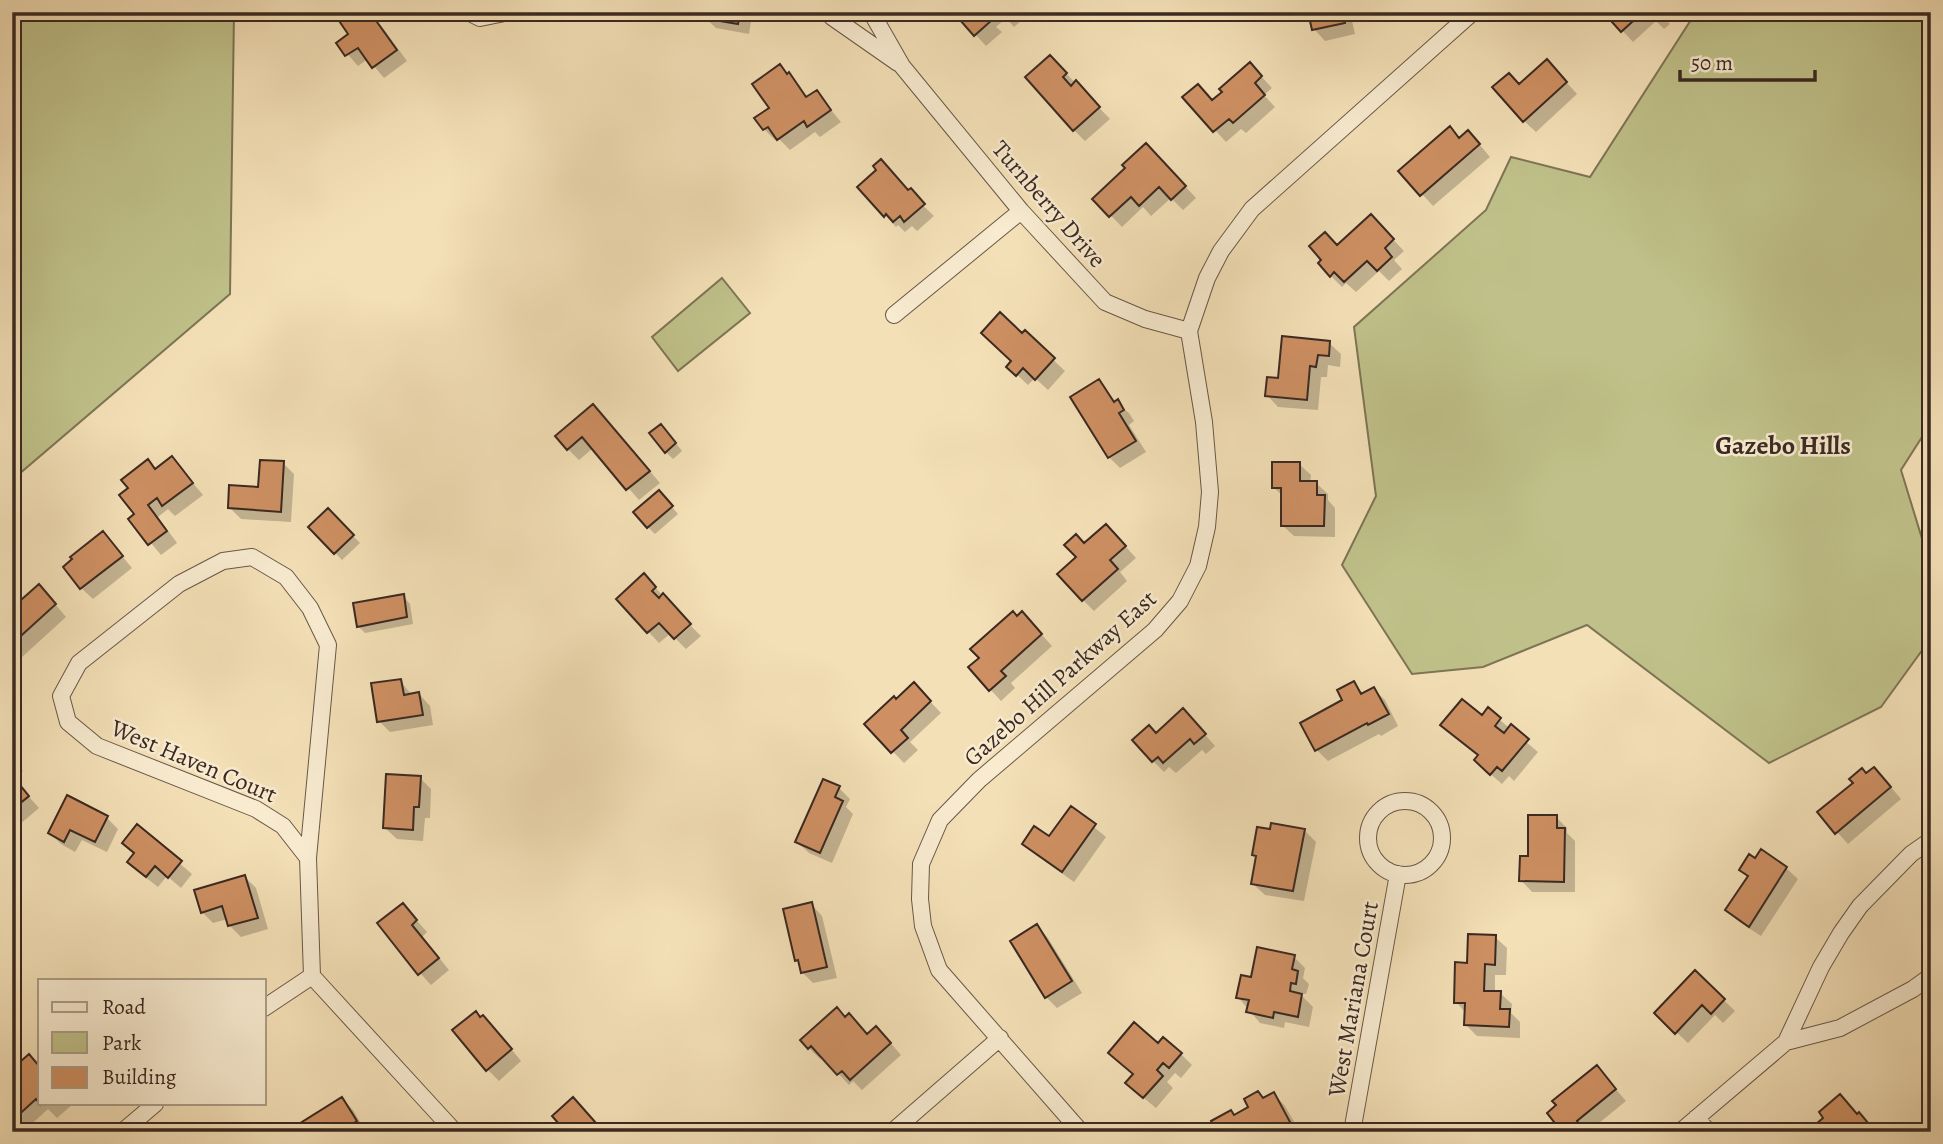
<svg xmlns="http://www.w3.org/2000/svg" width="1943" height="1144" font-family="Alegreya,serif">
	<style>
		.green { fill: #c0c18a; stroke: #7d7556; stroke-width: 2 }
		.shadow { fill: #0003 }
		.building { fill: #ce9063; stroke: #3a2922; stroke-width: 2 }
		.lines { fill: none; stroke-linecap: round; stroke-linejoin: round }
		.minor-casing { stroke: #685747; stroke-width: 18 }
		.minor { stroke: #f8ebd0; stroke-width: 16 }
		.labels { text-anchor: middle; stroke-width: 5; stroke-linejoin: round; paint-order: stroke }
		.street-label { font-size: 24px; fill: #3a2922; stroke: #f8ebd0 }
		.neighbourhood-label { font-size: 26px; font-weight: bold; fill: #3a2922; stroke: #f8ebd0 }
	</style>
	<rect width="100%" height="100%" fill="#f4e0b7"/>
	<filter id="stains"><feTurbulence type="fractalNoise" baseFrequency=".00286" numOctaves="4"/><feColorMatrix values="0 0 0 0 .2 0 0 0 0 .09 0 0 0 0 .02 0 0 0 .5 -.17"/></filter>
	<radialGradient id="worn" r=".72"><stop offset=".6" stop-color="#630" stop-opacity="0"/><stop offset="1" stop-color="#630" stop-opacity=".3"/></radialGradient>
	<path class="green" d="M12 12H234L230 294 12 480Z
		M1696 12H1931V423L1901 470 1931 568V638L1881 707 1769 763 1587 625 1483 667 1412 674 1342 565 1376 496 1354 327 1486 210 1511 157 1590 177Z
		M722 278 750 313 678 371 652 337Z"/>
	<path class="shadow" d="M335 12H368L383 28 407 61 384 78 368 59 358 66 338 43 351 35Z
		M705 12H760L759 22 751 21 749 34 716 28 704 17Z
		M955 12H1031L1014 27 1006 18 996 27 1002 32 986 46Z
		M1310 12H1350L1355 34 1325 41 1314 29Z
		M1605 12H1667L1663 16 1670 24 1664 29 1656 21 1633 42Z
		M780 66 800 86 808 98 816 92 841 122 820 137 815 132 790 150 778 138 775 140 764 129Z
		M1061 68 1110 119 1085 141 1074 130Z
		M1558 73 1577 94 1536 132 1524 121Z
		M1261 76 1272 88 1264 95 1275 107 1246 133 1241 129 1226 142 1185 97 1213 102Z
		M1460 139 1479 144 1490 157 1433 206 1401 171Z
		M1157 156 1196 198 1183 210 1171 198 1151 216 1143 207 1122 227 1095 199Z
		M860 187 909 192 934 216 917 231 912 226 905 232 898 225 896 227Z
		M1382 228 1404 251 1394 260 1402 269 1389 281 1379 271 1356 292 1346 283 1342 287 1331 276 1338 247Z
		M1025 333 1065 371 1048 390 1035 378 1028 385 1009 367Z
		M1329 343 1341 354 1340 367 1328 365 1327 377H1321L1318 410 1278 407 1267 395 1280 380Z
		M1099 381 1116 403 1129 413 1134 421 1129 425 1146 452 1120 468 1109 457Z
		M604 417 660 483 639 500 593 448 579 460 568 449Z
		M668 433 682 451 673 459 666 452Z
		M172 458 203 495 175 516 168 509 158 517 177 543 161 555 131 519 136 515 130 488 148 462 157 470Z
		M283 463 294 474 291 522 241 519 230 508 259 489Z
		M1299 464 1311 475 1310 483H1316L1328 494V500L1335 508V537L1294 536 1282 525 1283 496 1273 487Z
		M666 500 678 514 655 534 648 527Z
		M328 510 360 543 342 560 311 527Z
		M103 533 132 568 93 599 81 588Z
		M1117 537 1136 558 1120 572 1127 581 1094 611 1083 600 1078 557 1085 545Z
		M655 587 664 597 671 633 659 643 618 599Z
		M403 596 410 604 413 624 365 633 358 626Z
		M50 598 66 617 22 657 12 648V610Z
		M1033 625 1052 646 1011 683 1015 688 1001 701 990 689 981 658Z
		M691 626 701 636 686 649 676 639Z
		M400 681 412 695 419 694 430 706 433 725 390 732 379 721Z
		M1353 683 1364 694 1373 689 1385 700 1398 726 1381 736 1379 734 1328 761 1317 750 1302 724 1345 701Z
		M925 696 941 713 910 742 918 750 904 763 866 724 897 701Z
		M1931 704V720L1923 711Z
		M1488 710 1538 752 1514 781 1509 776 1502 784 1487 771 1479 756 1442 725 1482 718Z
		M1194 722 1215 746 1206 754 1202 750 1176 773 1169 767 1164 772 1153 761 1156 735Z
		M12 757 23 771 13 779 39 808 13 830Z
		M420 778 431 789 430 818H425L423 841 397 839 385 828Z
		M1885 780 1901 799 1848 844 1837 832Z
		M839 788 850 799 846 807 853 814 832 863 809 853 797 842Z
		M67 798 107 818 118 829 107 852 82 840 75 852 61 844 50 833Z
		M1071 808 1106 837 1074 882 1036 855 1024 843 1049 839Z
		M1556 817 1567 828V833L1575 841V892H1532L1521 880 1530 858Z
		M137 827 192 874 181 888 167 876 158 887 140 873 136 854Z
		M1304 830 1316 842 1304 901 1265 895 1253 884 1257 858 1254 855Z
		M1756 861 1786 868 1798 879 1761 936 1738 921 1727 910 1748 877 1741 870Z
		M245 877 256 888 268 929 241 937 230 926 228 919 213 923 202 912Z
		M811 904 822 916 837 978 813 983 802 972 801 964 796 960Z
		M403 905 427 932 422 937 449 970 431 985 420 973Z
		M1037 926 1048 938 1082 993 1057 1008 1046 997Z
		M1495 937 1507 948 1506 975H1495V993H1500L1512 1004 1511 1013 1520 1022V1038L1477 1036 1466 1025V1013L1456 1002 1469 964Z
		M1294 957 1305 968 1303 978 1309 984 1306 994 1299 993 1313 1007 1309 1027 1285 1022 1284 1028 1260 1023 1238 997 1253 979Z
		M1695 972 1735 1011 1723 1023 1715 1015 1688 1043 1656 1013Z
		M481 1019 494 1028 521 1061 499 1081 487 1069Z
		M846 1019 868 1036 887 1039 901 1055 862 1090 853 1081 849 1085 823 1057 820 1059 802 1041Z
		M1158 1045 1181 1054 1192 1065 1181 1078 1175 1073 1167 1082 1173 1088 1156 1108 1139 1094 1134 1075Z
		M28 1056 40 1068V1104H73L57 1118 48 1109 23 1132H17L12 1127V1082L18 1077 12 1071Z
		M1597 1067 1626 1101 1588 1132H1564Z
		M1274 1094 1285 1106 1300 1132H1219L1235 1116Z
		M1840 1097 1874 1132H1813L1826 1119Z
		M342 1099 353 1110 366 1132H288Z"/>
	<path class="building" d="M333 12H366L370 17 372 15 397 50 372 68 358 48 345 56 336 43 348 34Z
		M703 12H740L738 24 702 18Z
		M953 12H989L986 14 992 20 974 36Z
		M1308 12H1343L1345 23 1312 30Z
		M1603 12H1643L1621 32Z
		M1050 55 1067 73 1063 77 1071 86 1076 80 1100 107 1073 131 1025 77Z
		M1547 59 1567 82 1523 122 1492 87 1509 73 1519 84Z
		M1250 62 1262 76 1255 83 1265 95 1233 123 1229 119 1213 132 1182 97 1198 84 1212 100 1222 92 1219 89Z
		M780 64 787 74 789 72 806 97 817 90 831 110 807 127 804 121 777 140 768 127 763 130 754 118 769 108 752 84Z
		M1450 126 1459 138 1468 130 1480 144 1420 196 1398 171Z
		M1146 143 1186 186 1171 200 1159 187 1139 206 1131 197 1109 217 1092 199 1125 168 1122 165Z
		M881 159 908 190 911 188 925 204 904 222 900 216 893 222 886 214 884 217 857 187 876 170 873 166Z
		M1371 214 1394 239 1385 248 1392 257 1377 271 1367 261 1344 282 1334 272 1330 277 1318 263 1321 260 1309 246 1325 232 1337 245Z
		M1000 312 1022 333 1025 330 1055 358 1035 380 1023 368 1016 376 1006 367 1011 361 981 333Z
		M1282 336 1330 341 1329 356 1318 355 1316 367 1310 366 1307 400 1265 396 1267 377 1278 378Z
		M1099 379 1114 402 1118 399 1124 410 1119 413 1136 441 1108 458 1070 397Z
		M593 404 650 471 626 490 582 437 567 450 555 436Z
		M661 424 676 443 665 453 649 433Z
		M172 456 193 483 162 506 157 498 148 505 167 531 148 545 128 519 134 514 119 495 128 488 121 480 148 459 155 469Z
		M260 460 284 461 281 512 228 508 229 485 258 487Z
		M1272 462H1300V481H1317V495H1325L1324 526H1281V488H1272Z
		M659 490 673 506 647 528 633 512Z
		M328 508 354 535 334 554 308 527Z
		M1106 524 1126 546 1110 560 1118 569 1082 601 1057 574 1076 557 1064 545 1076 534 1084 543Z
		M103 531 123 556 80 589 63 567 72 559 70 557Z
		M644 573 656 587 652 591 659 598 663 593 691 624 674 639 659 623 647 633 616 599Z
		M39 584 56 604 12 644V608Z
		M404 594 407 617 357 627 353 603Z
		M1013 611 1017 616 1022 611 1042 634 1001 671 1006 676 989 691 968 667 979 658 970 649Z
		M401 679 404 695 419 692 423 715 377 722 371 683Z
		M1354 681 1361 694 1374 687 1389 714 1368 725 1367 723 1315 751 1300 723 1342 700 1337 690Z
		M914 682 931 701 901 730 908 738 891 753 864 724 894 696 896 699Z
		M1462 699 1482 715 1488 707 1501 718 1495 726 1504 733 1511 724 1529 739 1502 771 1497 767 1490 775 1474 760 1478 755 1440 725Z
		M1183 708 1206 734 1194 744 1190 739 1163 763 1158 757 1152 762 1132 740 1149 725 1156 733Z
		M1874 767 1891 787 1835 834 1817 812 1853 783 1849 779 1862 768 1866 773Z
		M386 774 421 776 419 807H414L413 830 383 828Z
		M15 779 29 796 12 810V782Z
		M823 779 840 786 835 797 843 801 820 853 795 842Z
		M67 795 108 816 95 842 70 830 64 842 48 833Z
		M1071 806 1096 824 1062 872 1022 844 1034 826 1049 836Z
		M1528 815H1557V828H1565L1564 882 1519 881 1520 856H1528Z
		M1271 823 1305 829 1293 891 1251 884 1256 856 1252 855 1257 827 1270 829Z
		M137 824 182 861 168 878 155 866 146 877 127 862 134 853 122 843Z
		M1761 849 1787 867 1749 927 1725 910 1748 876 1739 870 1749 854 1755 858Z
		M245 875 258 918 228 926 222 906 201 913 194 890Z
		M812 902 827 967 801 973 798 960 795 961 783 909Z
		M403 903 417 920 412 925 439 958 418 975 377 923Z
		M1037 924 1072 981 1045 998 1010 941Z
		M1468 934 1496 935 1495 965 1485 964 1484 991H1501L1500 1009H1510L1509 1027 1464 1025 1465 1003H1454L1455 962 1467 963Z
		M1257 947 1295 955 1292 969 1298 971 1296 984 1291 983 1290 991 1302 994 1298 1017 1274 1012 1273 1018 1246 1012 1249 1000 1236 998 1241 975 1251 977Z
		M1695 970 1725 999 1711 1014 1702 1005 1675 1034 1654 1013Z
		M837 1007 845 1017 849 1013 867 1034 876 1026 891 1043 850 1080 842 1071 837 1075 811 1046 808 1049 800 1040Z
		M476 1011 480 1017 483 1015 512 1049 486 1071 452 1030Z
		M1134 1022 1158 1043 1163 1037 1182 1053 1169 1068 1163 1063 1157 1070 1163 1076 1143 1098 1125 1083 1133 1074 1108 1053Z
		M29 1054 40 1067V1104L36 1099 12 1121V1079L15 1077 12 1069Z
		M1597 1065 1616 1089 1577 1121 1580 1125 1572 1132H1562L1547 1113 1556 1105 1552 1101Z
		M1258 1091 1263 1098 1274 1092 1290 1122 1272 1132 1261 1130 1217 1132 1211 1121 1231 1110 1234 1115 1248 1107 1244 1099Z
		M1840 1094 1857 1114 1859 1112 1874 1130 1811 1132 1809 1130 1823 1118 1819 1112Z
		M342 1097 357 1121 340 1132H286Z
		M573 1097 604 1132H566L552 1116Z"/>
	<g class="lines">
		<defs>
			<path id="minor" d="M468 12 480 18 509 12
				M832 12V17L898 63
				M874 12V17L902 66 1021 211 1105 302 1145 319 1189 331
				M894 315 1021 211
				M252 557 286 577 310 608 328 645 308 858 283 826 256 809 97 746 68 722 61 696 79 663 179 584 223 561Z
				M1368 838a37 37 0 1 1 74 0a37 37 0 1 1-74 0Z
				M308 858 312 976
				M312 976 455 1132
				M264 1008 312 976
				M1786 1042 1840 1028 1913 989 1931 976
				M1696 1118 1709 1132
				M122 1132 155 1104
				M892 1132 1000 1038
				M1081 1132 939 970 923 926 920 899 921 864 940 820 979 780 1155 630 1180 601 1198 566 1207 527 1210 492 1204 422 1189 331 1207 278 1221 251 1252 209 1473 12
				M1352 1132 1398 874
				M1680 1132 1786 1042 1821 967 1841 933 1860 906 1911 854 1931 840"/>
		</defs>
		<use href="#minor" class="minor-casing"/>
		<use href="#minor" class="minor"/>
	</g>
	<g class="labels">
		<g class="street-label">
			<text transform="translate(1049 204) rotate(49)" y="8">Turnberry Drive</text>
			<text transform="translate(1060 678) rotate(-42)" y="8">Gazebo Hill Parkway East</text>
			<text transform="translate(194 761) rotate(23)" y="8">West Haven Court</text>
			<text transform="translate(1353 999) rotate(-80)" y="8">West Mariana Court</text>
		</g>
		<g class="neighbourhood-label">
			<text x="1783" y="454">Gazebo Hills</text>
		</g>
	</g>
	<rect width="1943" height="1144" fill="none" stroke="#f4e0b7" stroke-width="42"/>
	<rect x="14" y="14" width="1915" height="1116" fill="none" stroke="#3a2922" stroke-width="3.5"/>
	<rect x="21" y="21" width="1901" height="1102" fill="none" stroke="#3a2922" stroke-width="2"/>
	<rect x="38" y="979" width="228" height="126" fill="#f8ebd0" stroke="#ac9d8a" stroke-width="2"/>
	<rect x="52" y="1002" width="35" height="10" fill="#f8ebd0" stroke="#ac9d8a" stroke-width="2"/>
	<text x="102" y="1014" font-size="21" fill="#3a2922">Road</text>
	<rect x="52" y="1032" width="35" height="21" fill="#c0c18a" stroke="#ac9d8a" stroke-width="2"/>
	<text x="102" y="1050" font-size="21" fill="#3a2922">Park</text>
	<rect x="52" y="1067" width="35" height="21" fill="#ce9063" stroke="#ac9d8a" stroke-width="2"/>
	<text x="102" y="1084" font-size="21" fill="#3a2922">Building</text>
	<path d="M1680 70v10h135v-10" fill="none" stroke="#3a2922" stroke-width="3.5"/>
	<text x="1691" y="70" font-size="21" fill="#3a2922" stroke="#f8ebd0" stroke-width="5" paint-order="stroke">50 m</text>
	<rect width="100%" height="100%" filter="url(#stains)"/>
	<rect width="100%" height="100%" fill="url(#worn)"/>
</svg>
